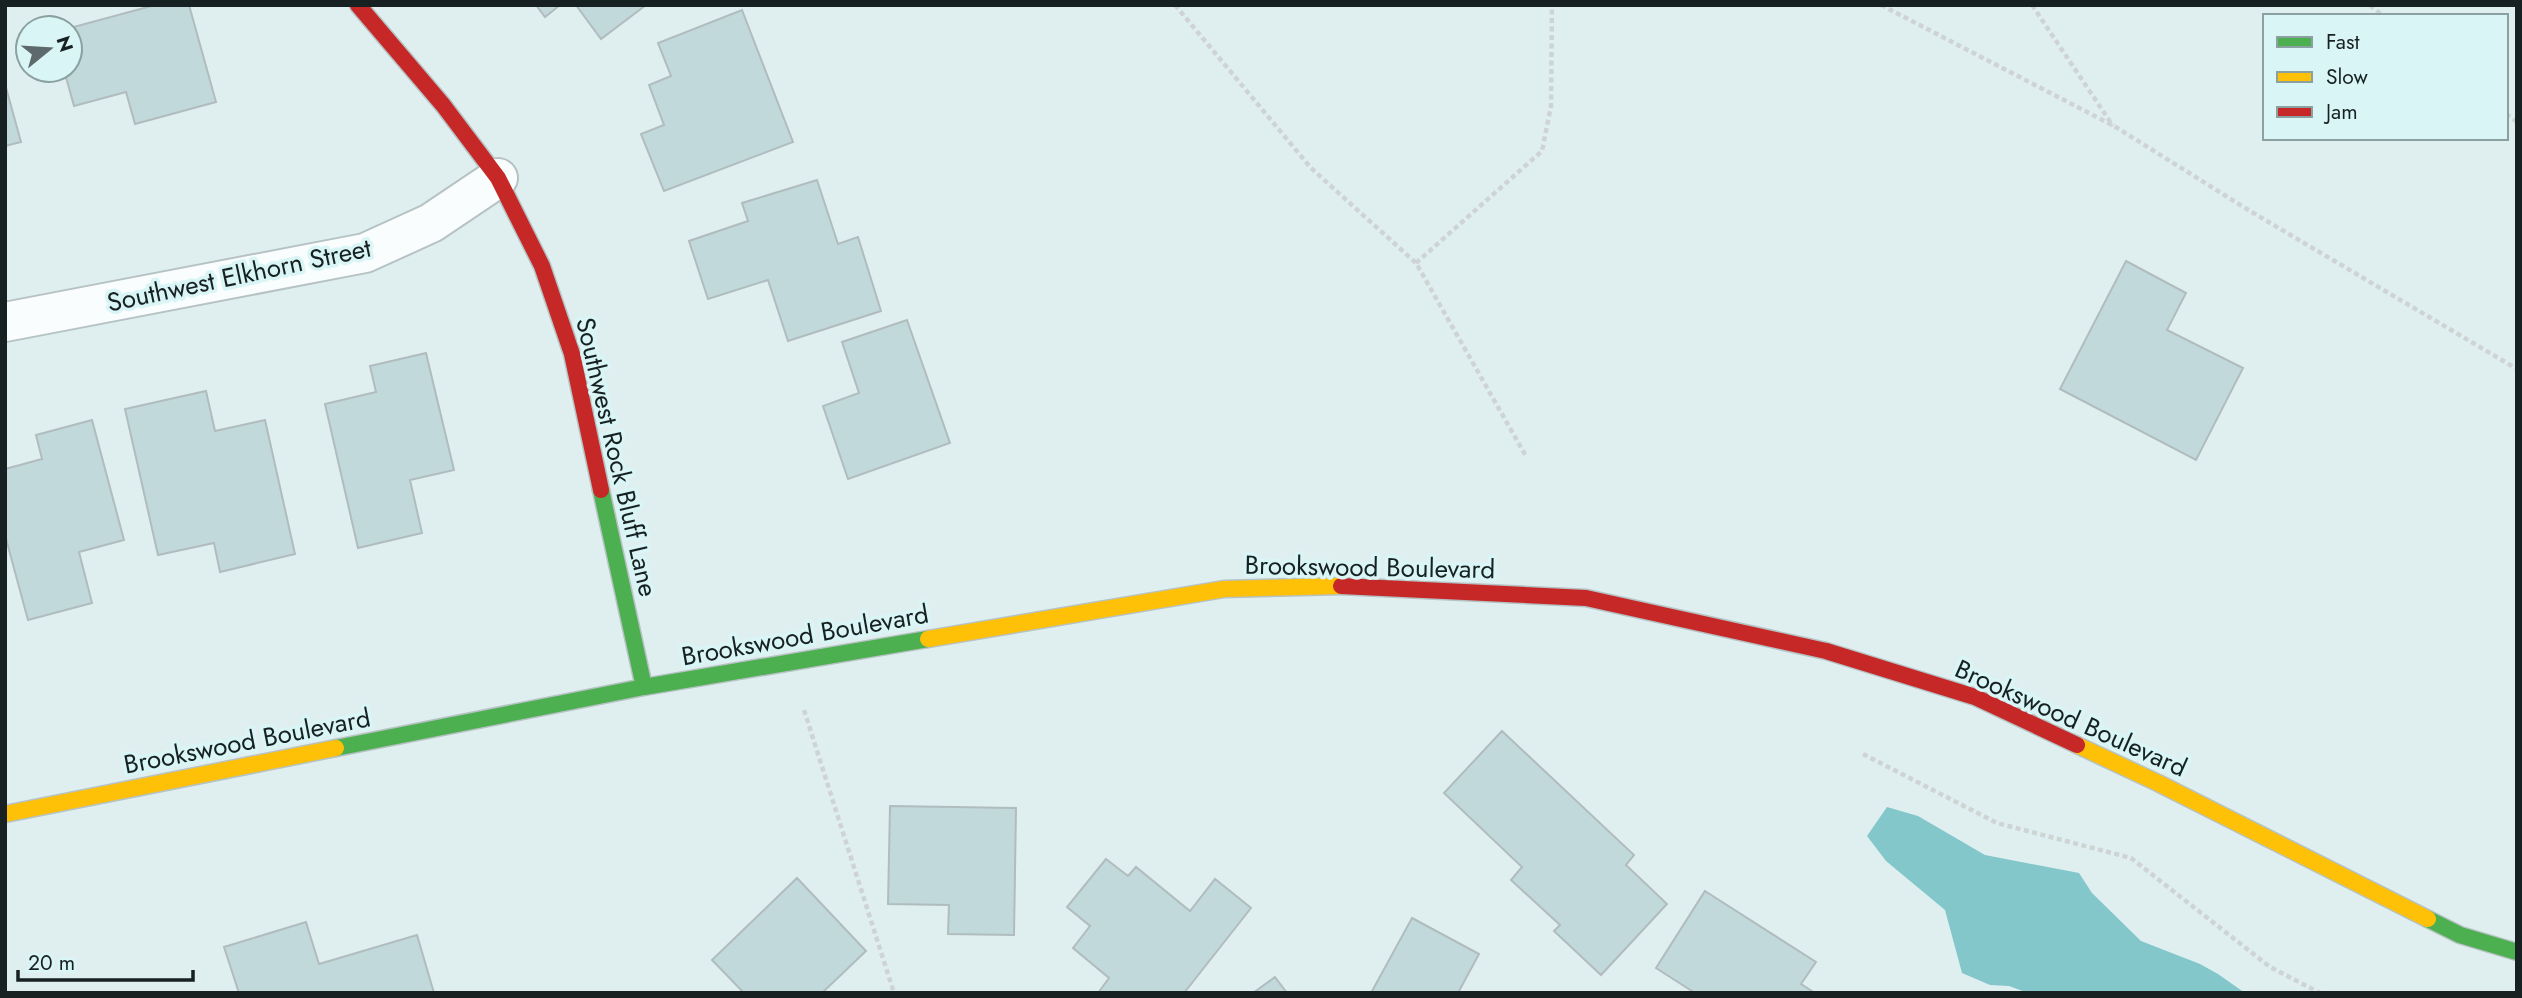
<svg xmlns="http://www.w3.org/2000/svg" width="2522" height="998" font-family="Jost,sans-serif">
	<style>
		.water { fill: #83c7ca }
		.building { fill: #c1d9db; stroke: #b0bcbd; stroke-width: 2 }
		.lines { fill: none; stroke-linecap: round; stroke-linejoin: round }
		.street-casing { stroke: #b6c2c3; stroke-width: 42 }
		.fast-casing { stroke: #b6c2c3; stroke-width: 19 }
		.slow-casing { stroke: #b6c2c3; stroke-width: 19 }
		.jam-casing { stroke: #b6c2c3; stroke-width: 19 }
		.path { stroke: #ced3d3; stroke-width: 4.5; stroke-dasharray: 5 3.5; stroke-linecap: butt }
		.street { stroke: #fafdfd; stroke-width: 38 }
		.fast { stroke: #4caf50; stroke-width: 16 }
		.slow { stroke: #ffc107; stroke-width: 16 }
		.jam { stroke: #c62828; stroke-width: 16 }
		.jam-bridge-casing { stroke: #b6c2c3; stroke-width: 19; stroke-linecap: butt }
		.jam-bridge { stroke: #c62828; stroke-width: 16 }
		.labels { text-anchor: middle; stroke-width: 7; stroke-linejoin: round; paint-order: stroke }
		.street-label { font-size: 26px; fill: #172122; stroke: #d9f5f6 }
	</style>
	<rect width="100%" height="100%" fill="#dfeff0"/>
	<path class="water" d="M1887 807 1918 816 1985 855 2079 873 2092 893 2141 941 2200 964 2218 974 2245 993H2028L2009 986 1990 985 1962 973 1945 910 1886 861 1867 836Z"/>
	<path class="building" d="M155 5H189L216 102 135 124 126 92 74 106 64 70H70V28Z
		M536 5H560L545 17Z
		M576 5H646L601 39Z
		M742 10 793 142 664 191 641 134 664 125 649 85 671 76 658 43Z
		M5 84 21 142 5 146Z
		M817 180 838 244 858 237 881 311 788 341 768 280 708 299 689 241 748 221 742 203Z
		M2126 261 2186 293 2167 330 2243 368 2196 460 2060 389Z
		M907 320 950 443 848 479 823 406 859 393 842 342Z
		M426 353 454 470 410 480 422 533 358 548 325 404 376 392 370 366Z
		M206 391 215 431 265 420 295 554 220 572 214 543 158 555 125 409Z
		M92 420 124 540 79 552 92 603 28 620 5 535V469L42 459 36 435Z
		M1502 731 1634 855 1626 865 1667 904 1601 975 1554 931 1560 925 1511 880 1522 867 1444 793Z
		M890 806 1016 808 1014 935 948 934 949 905 888 904Z
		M1106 859 1128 876 1136 867 1190 911 1215 879 1251 908 1184 993H1098L1109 978 1073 948 1090 926 1067 907Z
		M797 878 866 951 822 993H744L712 960Z
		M1705 891 1816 962 1801 984 1815 993H1695L1656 968Z
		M1412 918 1479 954 1458 993H1371Z
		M306 922 319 964 417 935 434 993H239L224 947Z
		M1275 977 1287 993H1253Z"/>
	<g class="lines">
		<defs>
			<path id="street" d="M5 322 365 253 431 223 498 178"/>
			<path id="fast" d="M601 490 644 687
				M336 748 644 687 928 639
				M2428 919 2460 935 2517 952"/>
			<path id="slow" d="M928 639 1224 589 1341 586
				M2077 745 2158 783 2428 919
				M5 814 336 748"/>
			<path id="jam" d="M358 5 443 105 498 178 542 266 572 354 601 490
				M1826 651 1975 697 2077 745"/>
		</defs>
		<use href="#street" class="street-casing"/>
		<use href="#fast" class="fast-casing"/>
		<use href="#slow" class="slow-casing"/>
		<use href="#jam" class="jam-casing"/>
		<path class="path" d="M1175 5 1311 168 1416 263 1527 458
			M1881 5 2114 126 2250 211 2517 369
			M2032 5 2113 126
			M2370 5 2383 16
			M2506 114 2517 122
			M1416 263 1542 151 1551 106 1552 5
			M804 710 894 993
			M1863 754 1997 823 2131 858 2270 967 2320 993"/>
		<use href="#street" class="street"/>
		<use href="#fast" class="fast"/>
		<use href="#slow" class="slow"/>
		<use href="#jam" class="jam"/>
		<defs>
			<path id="jam-bridge" d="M1341 586 1586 598 1826 651"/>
		</defs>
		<use href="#jam-bridge" class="jam-bridge-casing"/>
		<use href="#jam-bridge" class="jam-bridge"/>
	</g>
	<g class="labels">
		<g class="street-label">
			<text transform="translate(239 275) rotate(-12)" y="9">Southwest Elkhorn Street</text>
			<text transform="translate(617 457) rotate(77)" y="9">Southwest Rock Bluff Lane</text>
			<text transform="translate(1370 567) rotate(1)" y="9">Brookswood Boulevard</text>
			<text transform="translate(805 635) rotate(-10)" y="9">Brookswood Boulevard</text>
			<text transform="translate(2071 718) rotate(24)" y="9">Brookswood Boulevard</text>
			<text transform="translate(247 741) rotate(-11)" y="9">Brookswood Boulevard</text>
		</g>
	</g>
	<rect width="2522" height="998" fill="none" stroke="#172122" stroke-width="14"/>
	<rect x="2263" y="14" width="245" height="126" fill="#d9f5f6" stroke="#8ba0a1" stroke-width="2"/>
	<rect x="2277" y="37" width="35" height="10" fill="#4caf50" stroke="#8ba0a1" stroke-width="2"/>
	<text x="2326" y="49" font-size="21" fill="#172122">Fast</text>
	<rect x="2277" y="72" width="35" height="10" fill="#ffc107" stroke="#8ba0a1" stroke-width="2"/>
	<text x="2326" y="84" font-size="21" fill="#172122">Slow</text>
	<rect x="2277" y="107" width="35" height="10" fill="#c62828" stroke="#8ba0a1" stroke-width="2"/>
	<text x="2326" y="119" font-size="21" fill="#172122">Jam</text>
	<g transform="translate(49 49) rotate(72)"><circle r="33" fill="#d9f5f6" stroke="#8ba0a1" stroke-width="2"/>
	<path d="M0-5L12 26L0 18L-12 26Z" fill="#5d696a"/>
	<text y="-10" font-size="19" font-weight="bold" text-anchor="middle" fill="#172122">N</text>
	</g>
	<path d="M18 970v10h175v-10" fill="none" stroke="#172122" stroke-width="3.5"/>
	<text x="28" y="970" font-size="21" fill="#172122" stroke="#d9f5f6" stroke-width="5" paint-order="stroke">20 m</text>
</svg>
